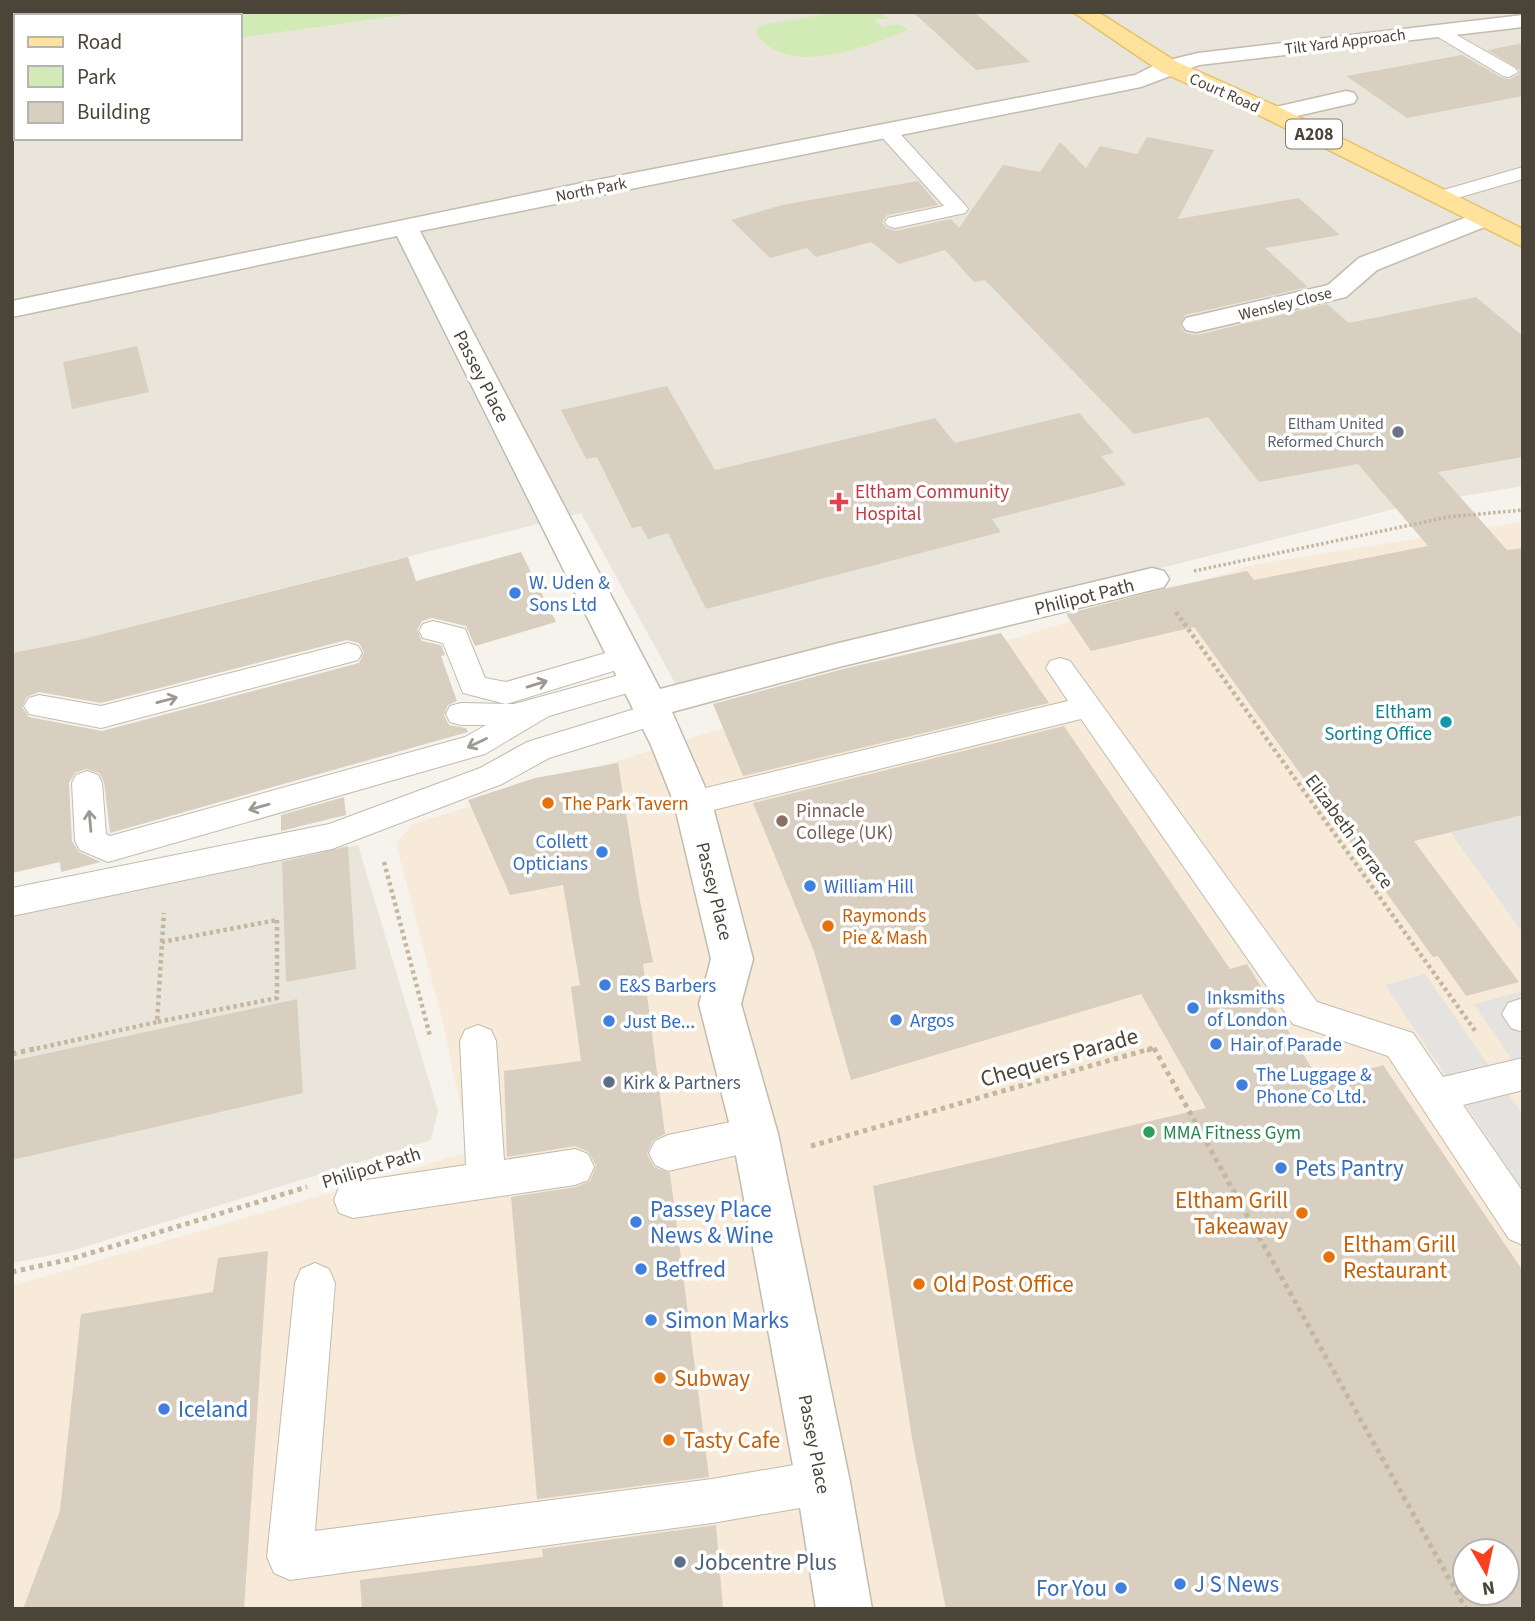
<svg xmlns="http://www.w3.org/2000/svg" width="1535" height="1621" font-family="'Source Sans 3',sans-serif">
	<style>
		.residential { fill: #eae5da }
		.commercial { fill: #f7ead8; fill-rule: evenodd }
		.green { fill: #d2eab5 }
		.parking { fill: #e5e3e0 }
		.building { fill: #d8cfc1; fill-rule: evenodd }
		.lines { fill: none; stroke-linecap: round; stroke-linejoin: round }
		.lane-casing { stroke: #c2bbae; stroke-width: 2 }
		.street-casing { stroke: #c2bbae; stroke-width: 3 }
		.primary-casing { stroke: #e6c16a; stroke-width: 3 }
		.path-far2 { stroke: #c4b79f; stroke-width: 3.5; stroke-dasharray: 2.5 2.5; stroke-linecap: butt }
		.path-far1 { stroke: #c4b79f; stroke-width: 4.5; stroke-dasharray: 3.5 3.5; stroke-linecap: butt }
		.path { stroke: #c4b79f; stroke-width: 5; stroke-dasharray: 4.5 4.5; stroke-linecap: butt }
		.lane { fill: #fff; fill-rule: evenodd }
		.street { fill: #fff; fill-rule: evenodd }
		.primary { fill: #ffe39c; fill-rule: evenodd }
		.oneway { stroke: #9c9892 }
		.worship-dot { fill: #6b7280; stroke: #fff; stroke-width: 2.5 }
		.health-dot { fill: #e0444e; stroke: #fff; stroke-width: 2.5 }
		.shop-dot { fill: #3f7fe0; stroke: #fff; stroke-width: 2.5 }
		.culture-dot { fill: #0f9aa8; stroke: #fff; stroke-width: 2.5 }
		.food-dot { fill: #e8710a; stroke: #fff; stroke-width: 2.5 }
		.education-dot { fill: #8d6e63; stroke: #fff; stroke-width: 2.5 }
		.service-dot { fill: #5c6f8a; stroke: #fff; stroke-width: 2.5 }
		.leisure-dot { fill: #2e9e5b; stroke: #fff; stroke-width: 2.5 }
		.labels { text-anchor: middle; stroke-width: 7; stroke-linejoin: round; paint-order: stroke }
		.far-street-label { font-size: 16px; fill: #4b4439; stroke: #fff }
		.far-worship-label { font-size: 16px; fill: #5b616d; stroke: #fff; text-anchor: end }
		.shield { fill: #fff; stroke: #817c74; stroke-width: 2 }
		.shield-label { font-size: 18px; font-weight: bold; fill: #4b4439 }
		.street-label { font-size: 19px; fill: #4b4439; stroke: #fff }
		.health-label { font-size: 19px; fill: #be3a42; stroke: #fff; text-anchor: start }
		.shop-label { font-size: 19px; fill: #366cbe; stroke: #fff; text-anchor: start }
		.culture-label { font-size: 19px; fill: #0d838f; stroke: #fff; text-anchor: end }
		.food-label { font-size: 19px; fill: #c56008; stroke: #fff; text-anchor: start }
		.education-label { font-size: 19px; fill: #785e54; stroke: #fff; text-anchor: start }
		.service-label { font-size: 19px; fill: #4e5e75; stroke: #fff; text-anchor: start }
		.leisure-label { font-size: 19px; fill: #27864d; stroke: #fff; text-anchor: start }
		.near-street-label { font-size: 23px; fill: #4b4439; stroke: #fff }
		.near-shop-label { font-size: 23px; fill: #366cbe; stroke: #fff; text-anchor: start }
		.near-food-label { font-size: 23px; fill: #c56008; stroke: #fff; text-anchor: start }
		.near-service-label { font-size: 23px; fill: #4e5e75; stroke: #fff; text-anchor: start }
	</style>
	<rect width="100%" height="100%" fill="#f6f3ec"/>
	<path class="residential" d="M427 12H1523V486L1410 505 679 690 581 513 78 640 12 653V70H16V138H240V38Z
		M329 825 336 850 358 845 438 1111 431 1140 71 1251 12 1263V888Z"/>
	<path class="commercial" d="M1523 522V1609H12V1286L470 1152 443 1023 396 843 413 824 1256 564ZM1465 1551H1507V1593H1465Z"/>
	<path class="green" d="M12 12H427L240 38V16H16V70H12Z
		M837 12H880L889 19H874L882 28C891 24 901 22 908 30 866 47 787 79 756 33L758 26Z"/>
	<path class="parking" d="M1523 815V933L1450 832Z
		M1425 974 1523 1115V1190L1385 985Z
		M1523 991V1076L1474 1004Z"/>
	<path class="building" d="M913 12H974L1030 62 976 70Z
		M1523 43V96L1407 118 1346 76 1462 55 1502 78 1510 79 1519 74 1520 70 1488 50Z
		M1147 137 1214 150 1178 219 1299 198 1340 235 1265 248 1308 287 1185 315 1180 325 1185 333 1197 335 1327 304 1349 323 1476 297 1523 336V457L1438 472 1507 550 1523 548V815L1414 841 1519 982 1466 996 1438 956 1433 957 1194 627 1091 651 1066 614 1167 588 1247 571 1254 580 1428 546 1358 464 1259 482 1208 417 1134 434 985 280 974 282 945 250 899 264 871 242 816 257 807 248 770 258 731 220 782 205 918 181 938 205 887 215 882 222 886 228 896 231 951 219 959 228 1003 165 1040 172 1060 142 1086 168 1100 146 1137 154Z
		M137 346 149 392 72 409 63 362Z
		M667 386 715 470 935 418 955 443 1079 413 1114 453 1101 456 1126 485 992 519 1001 532 706 609 668 533 648 539 641 526 632 528 597 457 586 459 561 410Z
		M521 552 556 622 475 646 466 626 432 618 422 621 417 630 422 641 441 645 445 655 441 656 457 701 448 705 444 715 449 725 466 728 468 732 110 833 104 782 99 773 86 769 75 773 69 783 72 841 79 852 101 862 61 872 60 862 12 873V653L78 640 408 557 416 581ZM347 640 359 643 364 652 359 663 102 731 29 717 22 707 27 697 39 692 101 703Z
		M1001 633 1049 703 743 776 713 704 847 668Z
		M1064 726 1230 969 1247 964 1321 1083 1383 1065 1523 1271V1609H946L912 1438 873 1186 1206 1108 1141 994 851 1080 814 951 753 803ZM1465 1551H1507V1593H1465Z
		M618 763 640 901 653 962 643 964 665 1134 653 1140 647 1154 654 1167 670 1173 709 1477 537 1499 511 1197 576 1187 590 1181 596 1166 589 1152 575 1146 507 1157 504 1071 581 1061 571 987 580 985 563 885 510 895 468 800 535 778Z
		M344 797 346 815 281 831V815Z
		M348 846 356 969 286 982 282 862Z
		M297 999 303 1093 12 1160V1061Z
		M268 1251 244 1609H23L60 1511 81 1314 213 1292 218 1258Z
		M716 1525 723 1609H362L360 1580 543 1557 542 1549Z"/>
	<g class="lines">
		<defs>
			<path id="lane" d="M1439 25 1515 68 1518 72 1509 77 1503 76 1433 34 1430 30Z
				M887 125 894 127 965 205 968 209 965 213 895 228 888 226 885 222 888 218 944 206 880 135 877 131 880 127Z
				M1523 167V179L1440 203 1433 201 1430 197 1433 193Z
				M433 621 465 629 485 678 506 682 626 647 636 650 640 657 636 664 506 704 463 693 443 643 423 638 419 631 423 624Z
				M348 643 358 646 362 653 358 660 101 728 29 714 24 706 29 698 39 695 101 706Z
				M1060 658 1070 661 1317 1002 1413 1033 1443 1077 1523 1058V1090L1463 1105 1523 1192V1245L1509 1239 1388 1056 1293 1024 1081 719 693 815 682 812 677 803 682 794 693 791 1068 701 1046 668 1050 661Z
				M638 670 648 673 653 680 648 687 549 716 485 754 474 757 108 862 80 850 75 841 72 783 76 775 87 771 98 775 102 783 106 834 110 836 465 737 486 725H461L450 722 446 714 450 706 461 703 514 704Z
				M654 703 665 706 669 714 665 722 549 758 502 784 332 849 12 916V888L329 824 480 768 527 742Z
				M1520 999 1523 1000V1032L1511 1028 1502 1014 1508 1003Z
				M478 1025 491 1030 496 1041 504 1160 575 1149 588 1154 594 1167 588 1180 575 1185 353 1218 339 1213 334 1200 339 1187 353 1182 466 1165 460 1041 465 1030Z
				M755 1117 768 1122 774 1134 768 1146 755 1151 668 1171 655 1165 649 1153 655 1141 668 1135Z
				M315 1263 329 1269 335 1283 315 1531 712 1479 823 1460 838 1467 845 1482 838 1497 823 1504 712 1523 290 1580 274 1573 267 1557 295 1283 301 1269Z"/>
			<path id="street" d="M1523 15V27L1199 65 1141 87 420 231 660 689 839 643 1152 568 1164 571 1169 579 1164 587 1152 590 839 667 672 712 712 803 753 959 741 1004 778 1134 850 1482 872 1609H816L796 1482 732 1134 699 1004 711 959 674 803 651 745 397 236 12 317V301L587 182 1135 75 1161 62 1198 53Z
				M1346 91 1354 93 1357 98 1354 103 1275 121 1267 119 1264 114 1267 109Z
				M1483 211 1492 214 1496 219 1492 224 1377 270 1346 297 1196 332 1186 330 1182 324 1186 318 1328 285 1359 258Z"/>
			<path id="primary" d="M1073 12H1098L1177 62 1283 109 1523 229V247L1267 119 1161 72Z"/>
		</defs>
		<use href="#lane" class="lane-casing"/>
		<use href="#street" class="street-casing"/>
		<use href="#primary" class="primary-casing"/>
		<path class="path-far2" d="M1194 571 1448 517 1523 510"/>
		<path class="path-far1" d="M1176 612 1476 1032
			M384 862 430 1036
			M277 920V998L157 1022 162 942Z
			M162 942 164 913
			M30 1050 157 1022
			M1147 1050H1155"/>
		<path class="path" d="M1154 1048 1466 1609
			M12 1054 38 1048
			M811 1146 1153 1048
			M12 1272 71 1259 307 1187"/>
		<use href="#lane" class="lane"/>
		<use href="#street" class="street"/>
		<use href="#primary" class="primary"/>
	</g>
	<defs><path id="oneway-shaft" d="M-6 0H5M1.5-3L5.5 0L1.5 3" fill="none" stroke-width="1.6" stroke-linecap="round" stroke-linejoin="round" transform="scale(1.75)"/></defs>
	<g class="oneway">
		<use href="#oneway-shaft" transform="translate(537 684) rotate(-17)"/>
		<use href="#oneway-shaft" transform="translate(167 700) rotate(-15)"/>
		<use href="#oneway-shaft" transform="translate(477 743) rotate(155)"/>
		<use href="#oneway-shaft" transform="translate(259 807) rotate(164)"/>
		<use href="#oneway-shaft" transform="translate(90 821) rotate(-95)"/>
	</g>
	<circle class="worship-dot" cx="1398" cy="432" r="7"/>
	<path class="health-dot" d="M835.5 491.5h7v7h7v7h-7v7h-7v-7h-7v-7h7z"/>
	<g class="shop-dot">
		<circle cx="515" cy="593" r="7"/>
		<circle cx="602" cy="852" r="7"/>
		<circle cx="810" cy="886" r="7"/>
		<circle cx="605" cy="985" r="7"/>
		<circle cx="1193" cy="1008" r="7"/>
		<circle cx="896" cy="1020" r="7"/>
		<circle cx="609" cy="1021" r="7"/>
		<circle cx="1216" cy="1044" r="7"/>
		<circle cx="1242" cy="1085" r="7"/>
		<circle cx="1281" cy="1168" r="7"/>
		<circle cx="636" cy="1222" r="7"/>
		<circle cx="641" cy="1269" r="7"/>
		<circle cx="651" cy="1320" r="7"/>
		<circle cx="164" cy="1409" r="7"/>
		<circle cx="1180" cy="1584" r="7"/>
		<circle cx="1121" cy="1588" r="7"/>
	</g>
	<circle class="culture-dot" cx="1446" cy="722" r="7"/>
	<g class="food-dot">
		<circle cx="548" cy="803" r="7"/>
		<circle cx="828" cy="926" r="7"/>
		<circle cx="1302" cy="1213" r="7"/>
		<circle cx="1329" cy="1257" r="7"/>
		<circle cx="919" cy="1284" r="7"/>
		<circle cx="660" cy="1378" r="7"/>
		<circle cx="669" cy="1440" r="7"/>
	</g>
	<circle class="education-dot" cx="782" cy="821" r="7"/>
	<g class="service-dot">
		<circle cx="609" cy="1082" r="7"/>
		<circle cx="680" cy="1562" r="7"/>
	</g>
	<circle class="leisure-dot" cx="1149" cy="1132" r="7"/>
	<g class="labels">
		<g class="far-street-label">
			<text transform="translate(1345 41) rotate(-7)" y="6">Tilt Yard Approach</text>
			<text transform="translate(1225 92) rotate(24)" y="6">Court Road</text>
			<text transform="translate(591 189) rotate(-11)" y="6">North Park</text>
			<text transform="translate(1285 303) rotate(-14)" y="6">Wensley Close</text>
		</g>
		<g class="far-worship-label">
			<text x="1384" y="429">Eltham United<tspan x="1384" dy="18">Reformed Church</tspan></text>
		</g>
		<rect class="shield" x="1286" y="119.5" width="56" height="29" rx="5"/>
		<g class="shield-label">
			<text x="1314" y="140">A208</text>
		</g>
		<g class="street-label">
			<text transform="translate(482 376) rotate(63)" y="7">Passey Place</text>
			<text transform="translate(1084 596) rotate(-14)" y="7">Philipot Path</text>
			<text transform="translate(1350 831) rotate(54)" y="7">Elizabeth Terrace</text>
			<text transform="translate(715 891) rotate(76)" y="7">Passey Place</text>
			<text transform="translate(371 1167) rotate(-17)" y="7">Philipot Path</text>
			<text transform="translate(815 1444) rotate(79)" y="7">Passey Place</text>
		</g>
		<g class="health-label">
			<text x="855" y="498">Eltham Community<tspan x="855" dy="22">Hospital</tspan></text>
		</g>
		<g class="shop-label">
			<text x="529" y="589">W. Uden &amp;<tspan x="529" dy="22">Sons Ltd</tspan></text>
			<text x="588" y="848" text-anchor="end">Collett<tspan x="588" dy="22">Opticians</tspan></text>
			<text x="824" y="893">William Hill</text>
			<text x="619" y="992">E&amp;S Barbers</text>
			<text x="1207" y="1004">Inksmiths<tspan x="1207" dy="22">of London</tspan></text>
			<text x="910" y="1027">Argos</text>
			<text x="623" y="1028">Just Be...</text>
			<text x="1230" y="1051">Hair of Parade</text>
			<text x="1256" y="1081">The Luggage &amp;<tspan x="1256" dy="22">Phone Co Ltd.</tspan></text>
		</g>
		<g class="culture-label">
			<text x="1432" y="718">Eltham<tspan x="1432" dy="22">Sorting Office</tspan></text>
		</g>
		<g class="food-label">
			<text x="562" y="810">The Park Tavern</text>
			<text x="842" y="922">Raymonds<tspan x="842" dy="22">Pie &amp; Mash</tspan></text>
		</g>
		<g class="education-label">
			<text x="796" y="817">Pinnacle<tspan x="796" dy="22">College (UK)</tspan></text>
		</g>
		<g class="service-label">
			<text x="623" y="1089">Kirk &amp; Partners</text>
		</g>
		<g class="leisure-label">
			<text x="1163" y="1139">MMA Fitness Gym</text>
		</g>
		<g class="near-street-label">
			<text transform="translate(1059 1057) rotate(-16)" y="8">Chequers Parade</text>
		</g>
		<g class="near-shop-label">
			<text x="1295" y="1176">Pets Pantry</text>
			<text x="650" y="1217">Passey Place<tspan x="650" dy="26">News &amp; Wine</tspan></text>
			<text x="655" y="1277">Betfred</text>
			<text x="665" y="1328">Simon Marks</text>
			<text x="178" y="1417">Iceland</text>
			<text x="1194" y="1592">J S News</text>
			<text x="1107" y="1596" text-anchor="end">For You</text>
		</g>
		<g class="near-food-label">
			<text x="1288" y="1208" text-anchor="end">Eltham Grill<tspan x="1288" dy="26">Takeaway</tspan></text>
			<text x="1343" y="1252">Eltham Grill<tspan x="1343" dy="26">Restaurant</tspan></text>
			<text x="933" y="1292">Old Post Office</text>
			<text x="674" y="1386">Subway</text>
			<text x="683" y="1448">Tasty Cafe</text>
		</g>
		<g class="near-service-label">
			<text x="694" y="1570">Jobcentre Plus</text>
		</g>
	</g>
	<rect width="1535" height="1621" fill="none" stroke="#4b4439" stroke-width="28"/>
	<rect x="14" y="14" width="228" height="126" fill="#ffffff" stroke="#b7b4b0" stroke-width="2"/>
	<rect x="28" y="37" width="35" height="10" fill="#ffe39c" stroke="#b7b4b0" stroke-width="2"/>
	<text x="77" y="49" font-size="21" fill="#4b4439">Road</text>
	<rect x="28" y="66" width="35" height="21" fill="#d2eab5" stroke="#b7b4b0" stroke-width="2"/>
	<text x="77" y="84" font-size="21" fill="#4b4439">Park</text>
	<rect x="28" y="102" width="35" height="21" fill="#d8cfc1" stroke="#b7b4b0" stroke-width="2"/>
	<text x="77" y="119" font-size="21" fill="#4b4439">Building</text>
	<g transform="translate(1486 1572) rotate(171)"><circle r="33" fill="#ffffff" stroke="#b7b4b0" stroke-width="2"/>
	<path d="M0-5L12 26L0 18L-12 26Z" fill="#fc3f1d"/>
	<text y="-10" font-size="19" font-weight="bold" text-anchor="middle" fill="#4b4439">N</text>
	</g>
</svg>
